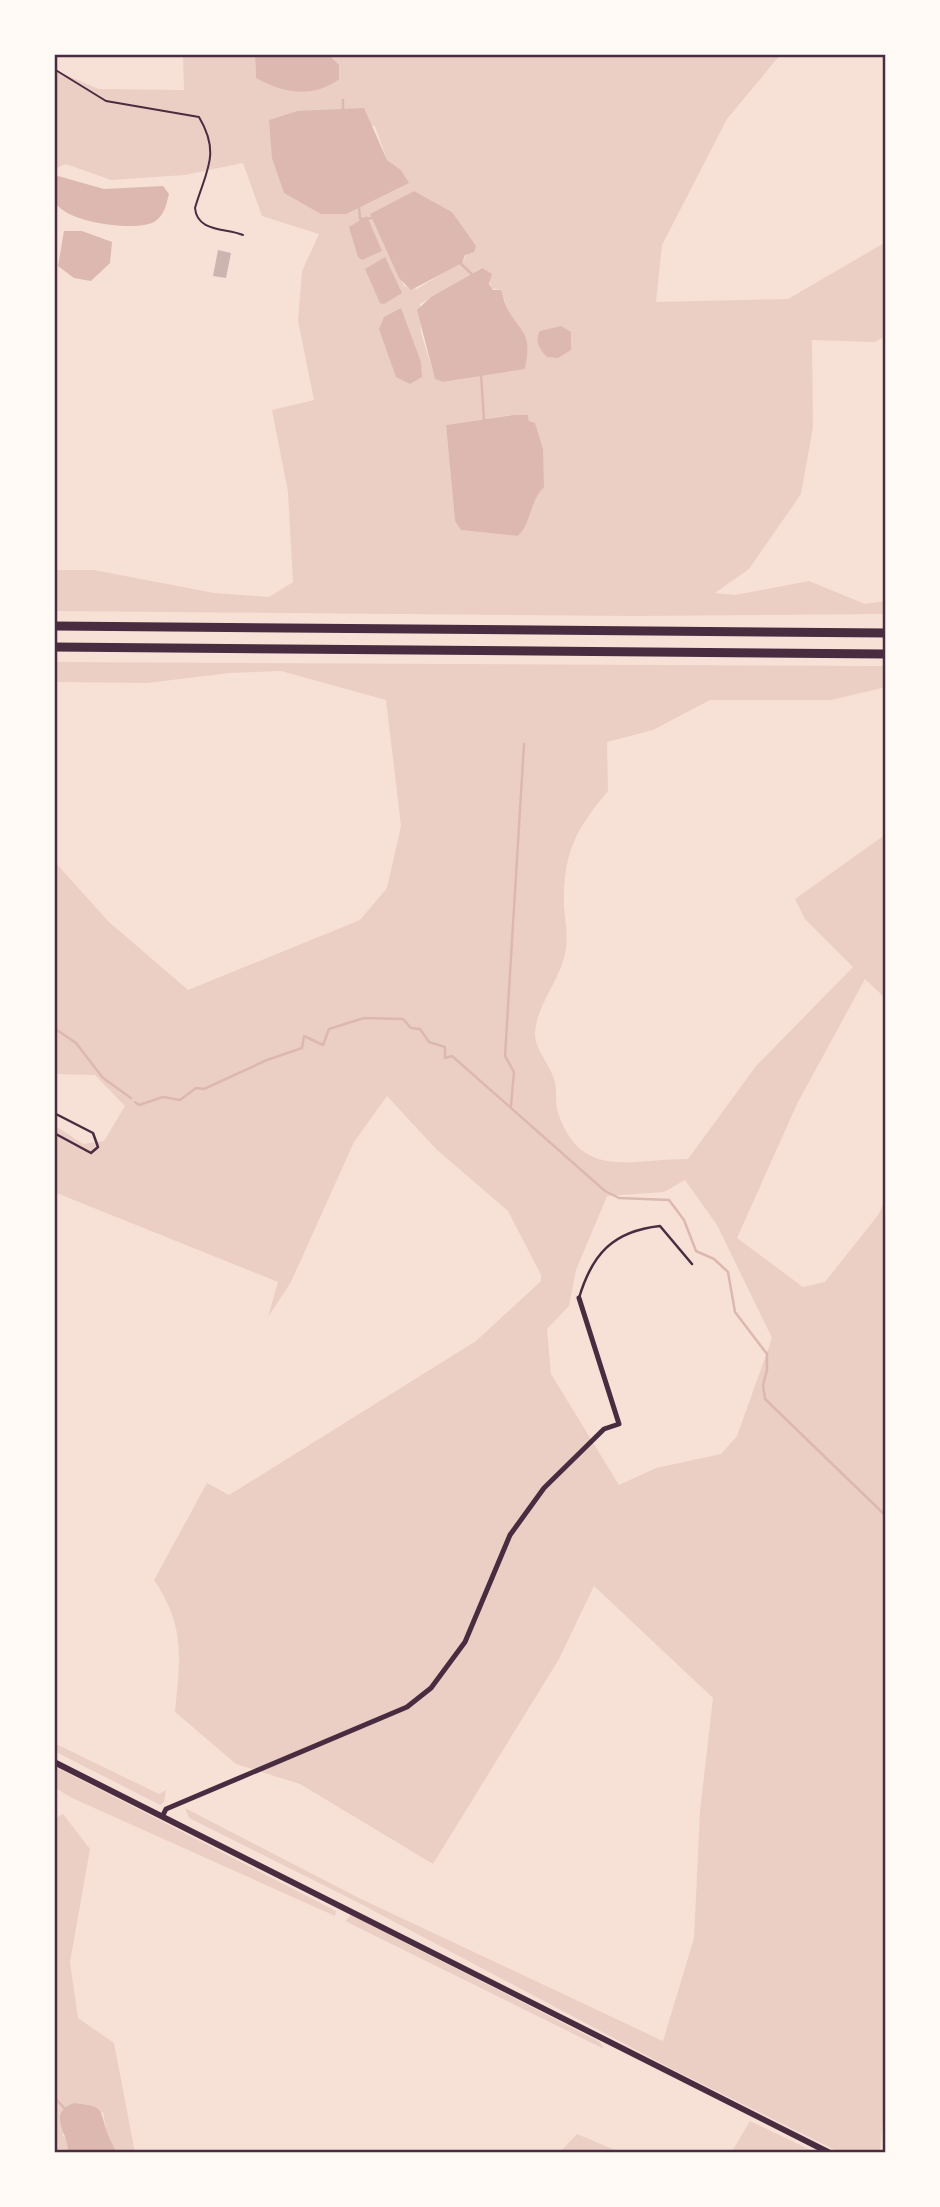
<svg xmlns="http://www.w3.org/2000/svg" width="940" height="2207" font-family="'Asap Condensed',sans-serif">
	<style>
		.green { fill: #ebcfc5; fill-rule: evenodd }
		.water { fill: #dcb8b0 }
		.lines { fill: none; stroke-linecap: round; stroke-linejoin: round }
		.stream { stroke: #dcb8b0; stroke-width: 2.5 }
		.building { fill: #ccb4b1 }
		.path { stroke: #4a2c40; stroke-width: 2 }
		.service { stroke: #4a2c40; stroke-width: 2.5 }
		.minor { stroke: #4a2c40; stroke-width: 5 }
		.tertiary { stroke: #4a2c40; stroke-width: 6 }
		.motorway { stroke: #4a2c40; stroke-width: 9 }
		.neatline { fill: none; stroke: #4a2c40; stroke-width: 2.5 }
	</style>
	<rect width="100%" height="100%" fill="#f7e1d7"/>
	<path class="green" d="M183 54H255L256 78 333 59 328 54H781L727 119 662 245 656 302 788 299 886 242V336L875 342 812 340 813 427 801 494 749 569 715 593 735 595 809 581 865 604 886 601V614L634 616 54 611V570H94L214 593 269 597 293 582 288 492 272 410 314 400 298 321 302 271 319 234 262 216 243 163 185 175 111 180 66 164 54 169V70L99 89 184 90ZM297 111 375 126 387 160 401 170 303 202 284 193 269 120ZM414 191 452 212 467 253 464 260 417 289 404 286 370 214ZM481 268 489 277 491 288 501 290C504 295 504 301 506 306 520 335 533 330 525 369L444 382 435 378 421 333 420 304ZM512 415H528L529 421C531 456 544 510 518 536L462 530 455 521 446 425Z
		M54 662 886 666V687L831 700H710L653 730 607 742 608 791C575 830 563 854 564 906 565 920 568 935 566 948 562 979 537 1003 535 1033 534 1048 551 1066 555 1082 557 1092 555 1104 558 1113 582 1182 632 1158 688 1159L756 1066 853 967 805 919 795 899 886 834V999L865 979 797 1104 737 1238 803 1287 825 1282 878 1215 886 1199V2087L880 2153H841L670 2068 357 1902 189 1818 185 1808 359 1898 663 2041 694 1938 700 1811 713 1698 594 1586 559 1659 433 1864 300 1784 236 1764 175 1712C180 1659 186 1627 154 1580L207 1483 229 1495 476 1341 541 1281V1275L508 1211 436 1149 387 1096 354 1142 291 1282 268 1317 278 1282 54 1192V1125L83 1144 104 1141 125 1106 95 1075 54 1074V861L108 921 188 990 360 920 387 888 401 826 386 700 281 671 230 673 147 683 58 682H54ZM685 1180 717 1225 772 1338 737 1436 721 1454 656 1468 619 1485 551 1374 547 1329 569 1306 576 1270 607 1196 664 1192Z
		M54 1743 159 1794 166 1790 164 1802 160 1805 54 1751Z
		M54 1766 336 1911 335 1916 72 1798 54 1787Z
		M63 1814 90 1849 70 1962 78 2018 114 2043 135 2153H116L107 2134 103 2112 62 2135 69 2141 68 2153H54V1819Z
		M351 1915 600 2042 604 2049 345 1921Z
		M750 2121 817 2153H731Z
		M577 2134 582 2136 622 2153H559Z"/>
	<path class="water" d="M255 54H328L339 65V79C313 99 283 93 256 78Z
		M364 108 387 160 401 170 409 183 346 214H321L284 193 272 158 269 120 297 111Z
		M58 176 104 189 163 186 169 194C166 205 165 215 154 222 136 232 62 223 54 200 52 194 54 184 54 178Z
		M414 191 452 212 476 246 474 252 465 255 462 263 411 290 399 278 370 214Z
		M367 216 382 251 362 260 358 257 349 227Z
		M64 231H82L112 242 110 263 91 281 74 278 58 266Z
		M385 257 402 293 384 304 380 303 365 269Z
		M482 268 492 274 489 284 493 290H501C504 296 503 300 506 306 521 335 533 330 525 369L443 382 435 379 417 310 431 297Z
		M401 308 421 362 422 377 410 384 396 377 379 329 384 317Z
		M561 326 571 332V350L558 358 547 357C540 349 534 342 540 331Z
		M513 415H528L529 421 535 423 543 449 544 487C529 502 533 521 518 536L461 530 455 521 446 425Z
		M74 2103C103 2107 99 2106 107 2132 109 2139 114 2145 116 2153H68C70 2134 45 2114 74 2103Z"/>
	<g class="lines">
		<path class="stream" d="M343 100V111
			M359 207 360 219 373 218
			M460 263 475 277
			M481 374 484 420
			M54 1028 76 1043 103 1078 131 1098
			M135 1102 139 1105 163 1097 180 1100 196 1088 204 1089 267 1060 302 1048 304 1036 323 1045 329 1029 364 1018 403 1019 411 1028 420 1029 429 1042 445 1047V1058L452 1056 605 1191 619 1198 669 1200 684 1220 696 1251 714 1259 728 1272 735 1312 767 1354V1370L763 1385 765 1399 886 1516
			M511 1106 514 1072 505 1056 524 744
			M54 2097 66 2110"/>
	</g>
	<path class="building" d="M218 250 231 253 226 278 213 276Z"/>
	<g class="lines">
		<path class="path" d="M54 69 106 101 199 117C221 154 206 170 195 208 197 232 225 228 243 235"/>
		<path class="service" d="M54 1113 93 1133 98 1147 91 1153 54 1133
			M579 1298C592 1254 613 1231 660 1226L692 1264"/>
		<path class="minor" d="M163 1815 166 1809 407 1707 431 1688 465 1642 510 1535 544 1488 604 1429 619 1424 579 1298"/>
		<path class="tertiary" d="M54 1762 830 2153"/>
		<path class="motorway" d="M54 626 886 633
			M54 647 886 654"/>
	</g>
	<rect width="940" height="2207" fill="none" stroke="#fffaf5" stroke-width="112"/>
	<rect x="56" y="56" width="828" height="2095" class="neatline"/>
</svg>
